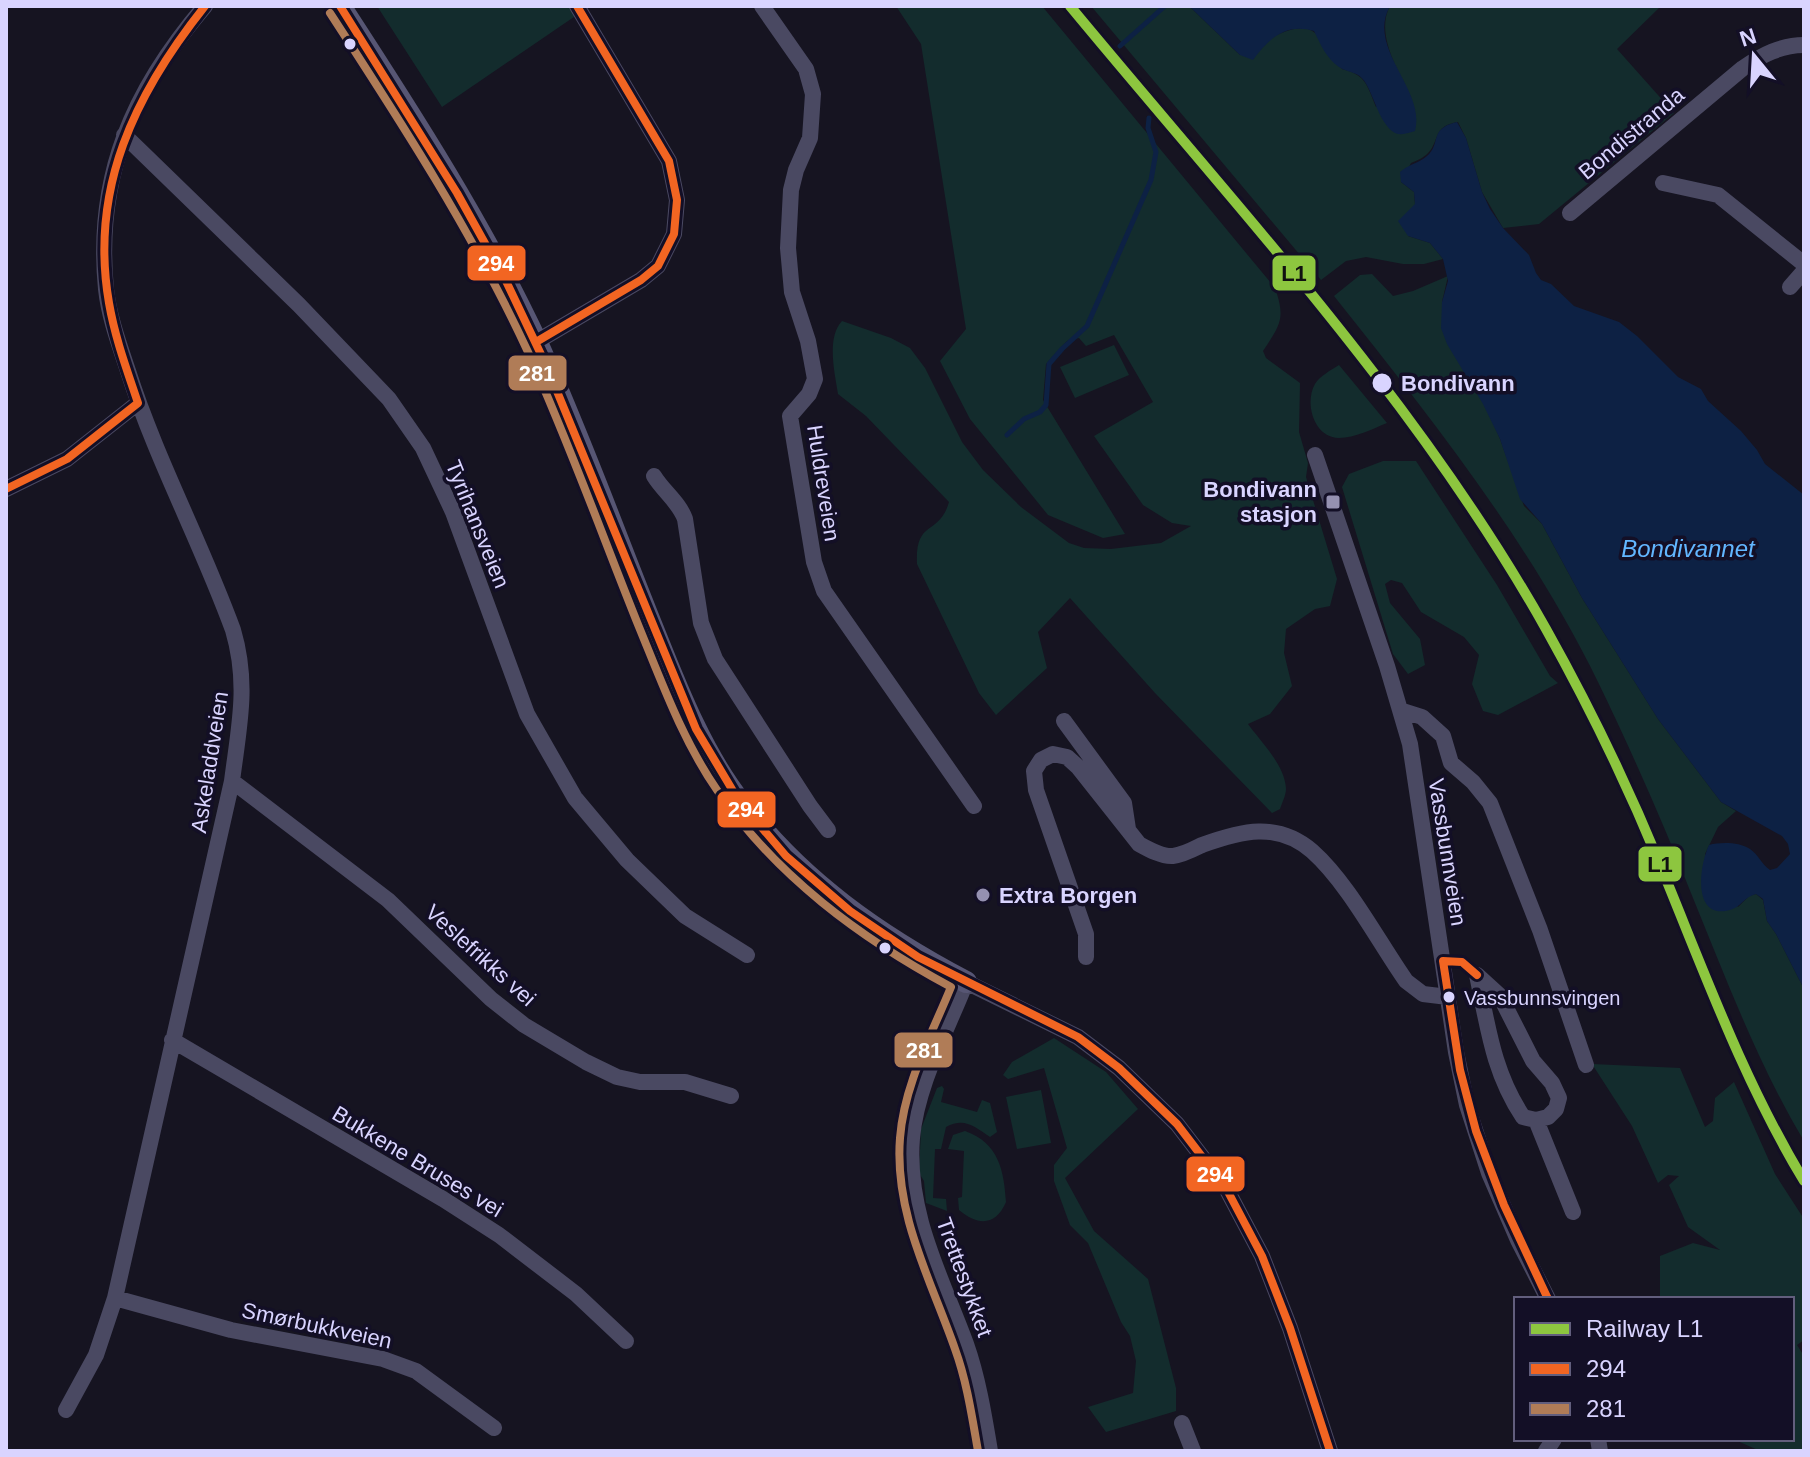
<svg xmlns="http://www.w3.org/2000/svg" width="1810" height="1457" font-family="Arial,sans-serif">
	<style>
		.green { fill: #132c2d }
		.water { fill: #0d2144 }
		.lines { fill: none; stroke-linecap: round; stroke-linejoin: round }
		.stream { stroke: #0d2144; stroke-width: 5 }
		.street { stroke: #4a4962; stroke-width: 16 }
		.secondary { stroke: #575674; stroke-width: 22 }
		.bus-1-casing { stroke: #130f26; stroke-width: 14 }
		.bus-2-casing { stroke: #130f26; stroke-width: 14 }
		.bus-1 { stroke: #f26522; stroke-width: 8 }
		.bus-2 { stroke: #b07c57; stroke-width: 8 }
		.rail-1-casing { stroke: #130f26; stroke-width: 16 }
		.rail-1 { stroke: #8dc63f; stroke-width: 10 }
		.bus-dot { fill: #d9d4ff; stroke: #130f26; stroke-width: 3 }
		.poi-dot { fill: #9591b1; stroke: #130f26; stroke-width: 3 }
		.labels { text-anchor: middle; stroke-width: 7; stroke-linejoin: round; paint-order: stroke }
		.bus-label { font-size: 20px; fill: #d9d4ff; stroke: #130f26; text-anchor: start }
		.street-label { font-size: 22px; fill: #d9d4ff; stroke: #130f26 }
		.stop-label { font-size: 22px; font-weight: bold; fill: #d9d4ff; stroke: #130f26; text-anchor: start }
		.poi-label { font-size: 22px; font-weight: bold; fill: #d9d4ff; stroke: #130f26; text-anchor: end }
		.water-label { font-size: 24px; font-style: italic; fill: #62b6ff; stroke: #130f26 }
		.line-badge { stroke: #130f26; stroke-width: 3 }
		.badge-label { font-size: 22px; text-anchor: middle; font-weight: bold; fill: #fff }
		.pale-badge-label { font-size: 22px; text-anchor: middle; font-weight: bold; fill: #111 }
	</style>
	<rect width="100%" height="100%" fill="#161421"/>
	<path class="green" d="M377 6H590L442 107Z
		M896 6H1042L1275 288C1286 319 1280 325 1263 351L1266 358 1300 383 1299 432 1308 463 1306 477 1337 579 1330 606 1315 609 1286 629 1284 653 1292 686 1270 714 1248 724C1261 742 1285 765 1286 789 1286 795 1282 803 1280 809L1272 813 1155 693 1070 598 1038 632 1047 668 996 715 979 693 917 564C915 518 939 537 949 502L866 416 838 394C835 374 826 338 842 321L891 338 910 348 925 368 962 442 983 470 1021 507 1069 543 1084 548 1111 549 1161 543 1191 526 1172 523 1143 505 1094 436 1153 402 1114 335 1086 346 1079 338 1067 341 1046 364 1043 400 1125 534 1103 538 1048 515 970 419 940 361 966 329 921 44Z
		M1091 6H1189L1240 55C1258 46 1297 17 1315 33 1326 41 1334 58 1342 69 1366 75 1367 85 1376 107L1411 97C1398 71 1375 33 1390 6H1661L1617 49 1674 113 1539 224 1503 228 1482 192 1466 138 1458 122C1425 127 1447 151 1411 163L1401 182 1414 192 1415 204 1408 236 1430 243 1443 259 1424 264H1403L1366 257 1346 261 1321 280Z
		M1372 274 1393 296 1413 291 1448 276 1442 302 1500 439 1524 506 1542 524 1582 598 1658 719 1721 802 1736 811 1718 827 1705 854 1738 907 1749 896 1756 894 1763 900 1767 921 1776 934 1804 989V1141C1758 1064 1727 981 1693 898 1664 825 1632 752 1598 682 1529 541 1431 418 1334 296L1360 275Z
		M1114 345 1129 375 1075 398 1060 367Z
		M1339 365 1387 423C1372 429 1355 438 1339 438 1314 438 1304 403 1315 384 1320 376 1331 370 1339 365Z
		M1383 461H1416L1497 585 1550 676 1558 683 1498 715 1483 711 1472 684 1479 655 1464 637 1421 612 1402 583 1391 580 1385 584 1390 603 1420 639 1425 665 1408 674 1393 654 1342 487 1349 474Z
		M1054 1038 1106 1072 1138 1109 1065 1178 1094 1231 1148 1279 1176 1388V1411L1106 1432 1088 1407 1133 1393 1136 1361 1130 1336 1121 1322 1088 1243 1070 1225 1054 1181V1165L1067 1148 1044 1068 1008 1079 1003 1075 1012 1062Z
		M1592 1064 1680 1068 1705 1127 1713 1121 1715 1098 1734 1082 1775 1174 1804 1219V1340L1797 1345 1804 1356V1451H1760L1733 1439H1792V1299H1660V1256L1693 1243 1720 1250 1688 1227 1669 1185 1679 1176 1668 1175 1658 1183 1632 1126Z
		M942 1086 944 1089 941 1102 977 1112 982 1100 990 1103 997 1132 990 1137C974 1126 964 1117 946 1127L941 1149H935L933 1198 946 1199 947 1211 926 1203 924 1181 919 1173 921 1129 937 1088Z
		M1041 1090 1051 1143 1017 1149 1006 1097Z
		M965 1131C999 1143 1004 1171 1006 1202 996 1226 978 1226 959 1210L958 1198 962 1197 964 1151 948 1149 953 1135Z"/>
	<path class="water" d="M1189 6H1390C1366 49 1426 89 1415 131 1408 133 1399 137 1392 131 1378 119 1374 96 1365 82 1358 71 1348 73 1339 67 1326 58 1321 45 1314 31 1286 23 1269 38 1253 60L1240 55Z
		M1457 122 1466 138 1482 192 1490 209 1503 228 1529 255 1536 273 1541 280 1551 284 1574 306 1619 322 1637 336 1678 377 1701 389 1708 401 1741 431 1757 450 1765 464 1804 495V989L1776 934 1767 921 1763 899 1756 894C1744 897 1741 907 1730 910 1692 920 1699 866 1709 845 1721 842 1739 842 1750 849 1759 855 1761 864 1770 870L1777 868 1790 854 1788 844 1782 836 1721 802 1658 719 1582 598 1542 524 1520 499 1500 439 1483 404 1447 344 1441 328 1442 302 1448 281 1443 259 1430 243 1408 236 1398 221 1415 204 1414 192 1401 182 1400 172C1408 165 1415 164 1423 159 1444 146 1426 129 1457 122Z"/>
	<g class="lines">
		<path class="stream" d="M1120 46 1165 6
			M1007 435 1024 419 1040 412 1046 405 1049 364 1062 349 1087 326 1151 180 1156 152 1148 128 1149 118"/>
		<path class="street" d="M762 6 806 69 813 94 810 138 796 170 791 190 788 248 792 292 808 341 815 379 809 394 790 416 814 562 824 591 974 806
			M124 135 299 305 389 399 423 448 453 512 527 714 575 798 627 860 685 916 747 955
			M1663 183 1718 195 1804 264
			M1570 213 1743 68C1762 55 1781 45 1804 45
			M1790 287 1804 271
			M536 342 641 280 658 266 674 234 677 200 669 161 577 6
			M1315 455 1387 666 1410 744 1456 1052 1467 1105 1489 1173 1518 1240 1548 1299
			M654 476C663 491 679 502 685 519L701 623 715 659 810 806 828 830
			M6 489 67 459 138 403
			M1400 710 1422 717 1443 736 1451 763 1473 782 1490 803 1540 930 1586 1065
			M1064 721 1124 803 1128 829
			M232 781 388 900 491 999 524 1025 586 1062 617 1077 640 1082H685L731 1096
			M1086 957V934L1036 790 1034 771 1041 760 1053 754 1067 757 1078 767 1139 844C1148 849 1162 857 1173 856 1183 855 1194 849 1202 845 1241 831 1277 821 1312 851 1348 883 1378 941 1406 981L1423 994 1448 997
			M1477 975C1488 1027 1493 1072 1523 1117L1536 1120 1573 1212
			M1477 975 1500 996 1533 1061 1552 1083 1559 1098 1556 1109 1548 1117 1536 1120
			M172 1040 443 1199 499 1235 576 1294 626 1341
			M115 1298 231 1330 383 1359 416 1371 494 1428
			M66 1410 96 1355 115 1298 232 781C239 726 249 684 233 630 201 542 156 459 128 371 119 344 109 317 106 289 95 176 133 90 205 6
			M1182 1423 1193 1451
			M1598 1439 1600 1451
			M990 1451C984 1415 978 1378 966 1344 941 1276 906 1213 912 1138 917 1084 946 1033 966 982L1078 1037 1119 1068 1177 1124 1226 1188 1262 1256 1290 1328 1330 1451
			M1546 1451 1554 1439"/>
		<path class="secondary" d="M340 6C411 115 483 227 538 345 578 433 611 524 647 614 673 678 698 748 741 803 801 882 879 936 966 982"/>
		<defs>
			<path id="bus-1" d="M340 6 457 193 506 281 547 367 696 729 739 801 786 856 850 911 918 957 1078 1037 1119 1068 1177 1124 1226 1188 1262 1256 1290 1328 1330 1451
				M536 342 641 280 658 266 674 234 677 200 669 161 577 6
				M6 489 67 459 138 403C127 370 115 338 109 303 89 188 135 94 205 6
				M1477 975 1462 962 1443 961 1460 1070 1476 1131 1504 1205 1548 1299"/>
			<path id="bus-2" d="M330 13C401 122 473 233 528 352 569 442 602 535 639 627 662 683 683 741 717 790 776 876 860 938 951 987 931 1036 904 1085 900 1138 894 1214 931 1280 955 1349 967 1382 972 1417 978 1451"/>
		</defs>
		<use href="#bus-1" class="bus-1-casing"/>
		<use href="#bus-2" class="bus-2-casing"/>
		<use href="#bus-1" class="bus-1"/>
		<use href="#bus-2" class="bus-2"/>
		<defs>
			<path id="rail-1" d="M1070 6C1236 207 1418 401 1546 629 1588 704 1626 782 1659 862 1704 971 1743 1080 1804 1181"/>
		</defs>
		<use href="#rail-1" class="rail-1-casing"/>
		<use href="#rail-1" class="rail-1"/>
	</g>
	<g class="bus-dot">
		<circle cx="350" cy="44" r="7"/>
		<circle cx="1382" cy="383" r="11"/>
		<circle cx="885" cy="948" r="7"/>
		<circle cx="1449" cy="997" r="7"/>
	</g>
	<g class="poi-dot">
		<rect x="1325" y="494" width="16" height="16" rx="4"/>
		<circle cx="983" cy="895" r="8"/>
	</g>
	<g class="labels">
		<g class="bus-label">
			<text x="1464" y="1005">Vassbunnsvingen</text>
		</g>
		<g class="street-label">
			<text transform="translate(1631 133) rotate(-40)" y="8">Bondistranda</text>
			<text transform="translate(824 483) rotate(81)" y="8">Huldreveien</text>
			<text transform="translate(478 524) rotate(68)" y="8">Tyrihansveien</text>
			<text transform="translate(209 762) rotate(-81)" y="8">Askeladdveien</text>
			<text transform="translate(1448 852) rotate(81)" y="8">Vassbunnveien</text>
			<text transform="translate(481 955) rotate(42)" y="8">Veslefrikks vei</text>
			<text transform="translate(418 1161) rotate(31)" y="8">Bukkene Bruses vei</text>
			<text transform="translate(965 1277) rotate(70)" y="8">Trettestykket</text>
			<text transform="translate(317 1325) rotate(12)" y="8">Smørbukkveien</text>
		</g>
		<g class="stop-label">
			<text x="1401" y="391">Bondivann</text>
		</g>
		<g class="poi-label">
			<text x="1317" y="497">Bondivann<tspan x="1317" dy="25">stasjon</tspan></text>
			<text x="999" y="903" text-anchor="start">Extra Borgen</text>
		</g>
		<g class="water-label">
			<text x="1688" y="557">Bondivannet</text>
		</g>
	</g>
	<g class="line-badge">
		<rect x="466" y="244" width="61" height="38" rx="8" fill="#f26522"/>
		<rect x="1271" y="254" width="46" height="38" rx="8" fill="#8dc63f"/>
		<rect x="507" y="354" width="61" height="38" rx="8" fill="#b07c57"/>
		<rect x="716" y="790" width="61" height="39" rx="8" fill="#f26522"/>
		<rect x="1637" y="845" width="46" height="38" rx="8" fill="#8dc63f"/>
		<rect x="893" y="1031" width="61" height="38" rx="8" fill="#b07c57"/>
		<rect x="1185" y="1155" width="61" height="38" rx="8" fill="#f26522"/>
	</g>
	<g class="badge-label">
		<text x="496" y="271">294</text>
		<text x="537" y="381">281</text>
		<text x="746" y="817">294</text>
		<text x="924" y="1058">281</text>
		<text x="1215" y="1182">294</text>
	</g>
	<g class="pale-badge-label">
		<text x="1294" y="281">L1</text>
		<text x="1660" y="872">L1</text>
	</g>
	<rect width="1810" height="1457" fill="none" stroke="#d9d4ff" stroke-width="16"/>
	<rect x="1514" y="1297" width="280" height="144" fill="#130f26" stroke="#625e7d" stroke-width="2"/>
	<rect x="1530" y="1323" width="40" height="12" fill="#8dc63f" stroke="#625e7d" stroke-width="2"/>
	<text x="1586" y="1337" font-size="24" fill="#d9d4ff">Railway L1</text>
	<rect x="1530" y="1363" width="40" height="12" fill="#f26522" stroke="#625e7d" stroke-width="2"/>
	<text x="1586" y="1377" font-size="24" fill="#d9d4ff">294</text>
	<rect x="1530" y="1403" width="40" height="12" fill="#b07c57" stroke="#625e7d" stroke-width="2"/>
	<text x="1586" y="1417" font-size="24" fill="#d9d4ff">281</text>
	<g transform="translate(1754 56) rotate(342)" stroke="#130f26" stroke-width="6" paint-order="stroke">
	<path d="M0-6L14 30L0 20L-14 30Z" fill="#d9d4ff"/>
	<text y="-12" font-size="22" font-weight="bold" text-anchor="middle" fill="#d9d4ff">N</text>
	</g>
</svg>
